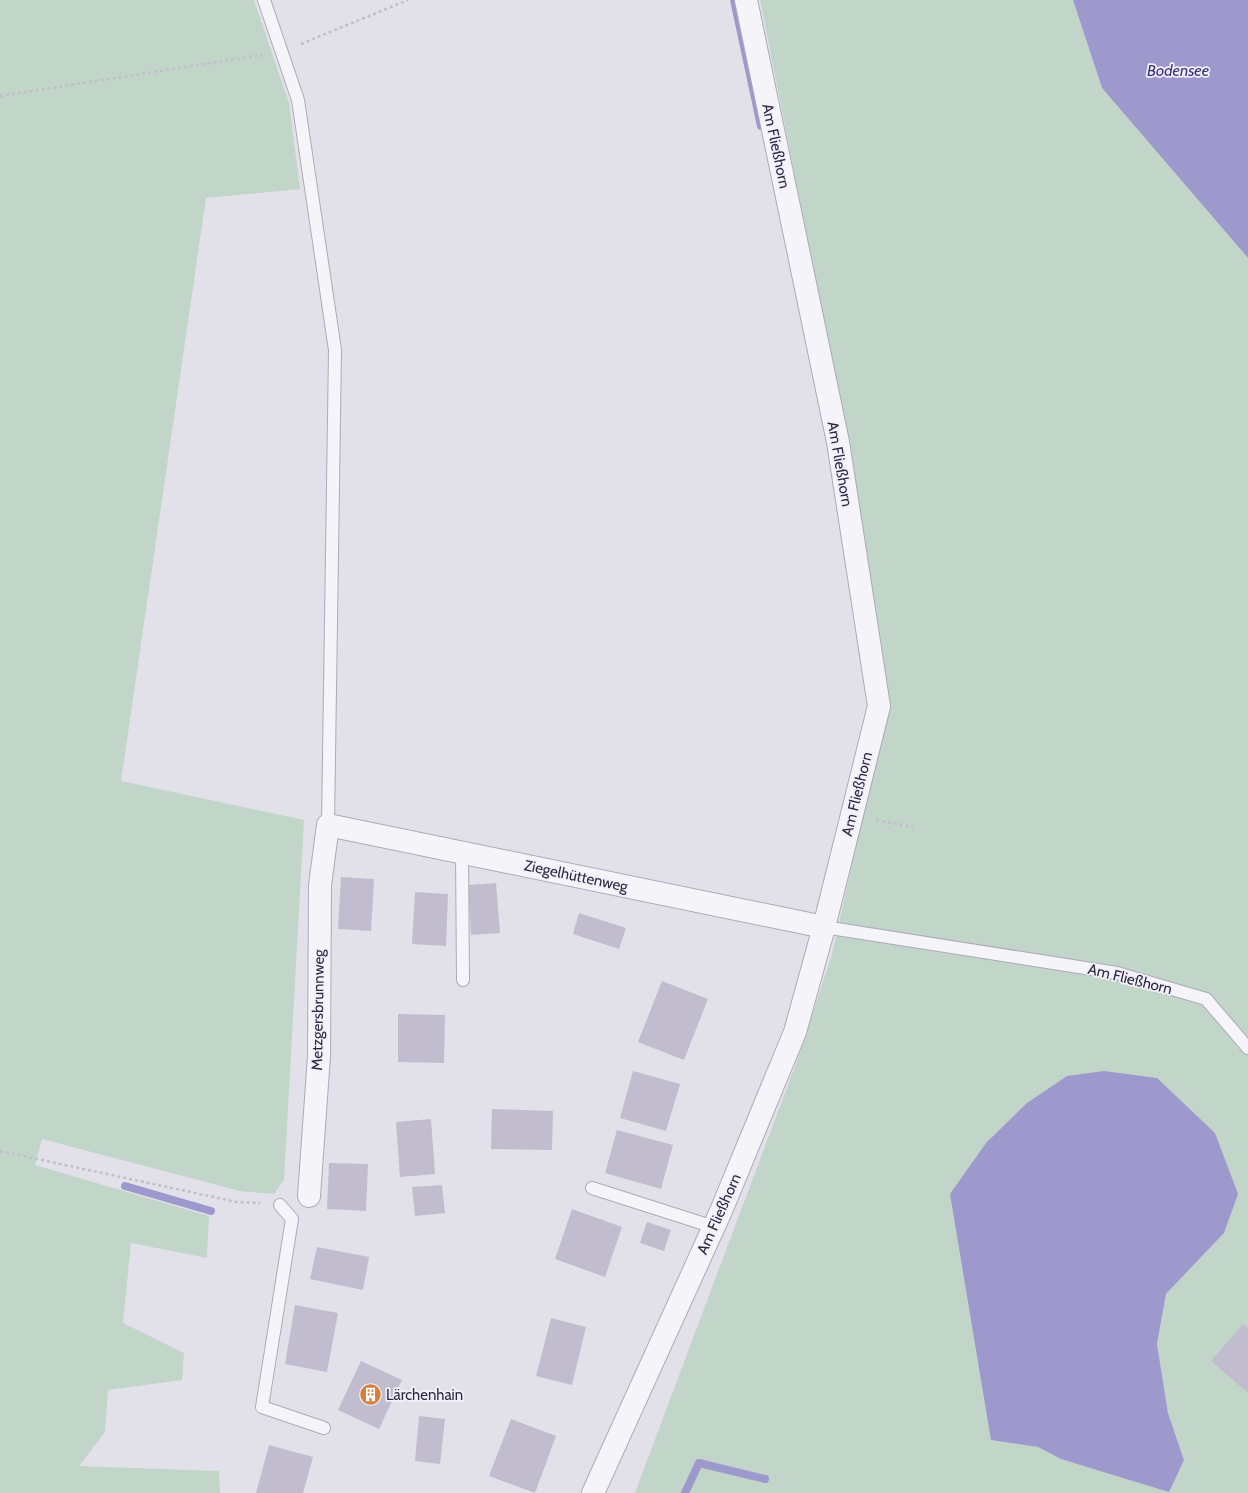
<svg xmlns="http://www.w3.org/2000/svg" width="1248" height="1493" font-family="Cabin,sans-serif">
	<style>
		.green { fill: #c1d5c8; fill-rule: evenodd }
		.water { fill: #9e99cd }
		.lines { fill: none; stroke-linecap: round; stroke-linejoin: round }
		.stream { stroke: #9e99cd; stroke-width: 8 }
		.building { fill: #c1bdce }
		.service-casing { stroke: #acaab8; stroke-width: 14 }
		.minor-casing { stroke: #acaab8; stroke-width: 24 }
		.path { stroke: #c1bfc9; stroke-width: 2.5; stroke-dasharray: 3 3; stroke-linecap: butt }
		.service { stroke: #f5f4f8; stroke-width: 12 }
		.minor { stroke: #f5f4f8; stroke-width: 22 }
		.labels { text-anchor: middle; stroke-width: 3.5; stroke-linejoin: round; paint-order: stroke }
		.street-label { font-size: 15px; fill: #2e2843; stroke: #f2f0f8 }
		.poi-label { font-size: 15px; fill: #2e2843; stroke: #f2f0f8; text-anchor: start }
		.water-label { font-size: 16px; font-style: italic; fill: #392f7a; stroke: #f2f0f8 }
	</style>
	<rect width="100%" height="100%" fill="#e2e1ea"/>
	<path class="green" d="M0 0H254L289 103 300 189 206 198 121 781 304 820 284 1180 274 1194 240 1191 42 1139 35 1165 209 1216 207 1258 131 1243 123 1323 184 1353 182 1380 108 1390 105 1432 79 1466 219 1471 220 1493H0Z
		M760 0H1073L1102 88 1248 258V1493H635L797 1061 832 954 888 701 848 444ZM1224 1233 1166 1294 1157 1344 1168 1413 1184 1460 1061 1459 1038 1447 991 1440Z"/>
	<path class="water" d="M1073 0H1248V258L1102 88Z
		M1104 1071 1157 1078 1215 1133 1238 1194 1224 1233 1166 1294 1157 1344 1168 1413 1184 1460 1169 1492 1061 1459 1038 1447 991 1440 950 1194 986 1143 1027 1103 1067 1076Z"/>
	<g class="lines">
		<path class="stream" d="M734 0 761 126
			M125 1186 211 1211
			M685 1493 699 1463 765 1479"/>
	</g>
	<path class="building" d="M341 877 374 879 371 931 338 929Z
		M496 883 500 933 471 935 468 885Z
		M415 892 448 894 446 946 412 944Z
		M579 913 626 928 619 949 573 934Z
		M662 981 708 999 684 1060 638 1042Z
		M398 1014 445 1015 444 1063 398 1062Z
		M633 1071 680 1084 666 1131 620 1118Z
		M492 1109 553 1111 552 1150 491 1149Z
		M431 1119 435 1174 400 1177 396 1122Z
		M617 1130 673 1145 661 1189 605 1173Z
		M329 1163 368 1164 366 1211 327 1209Z
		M442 1185 445 1213 415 1216 412 1187Z
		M572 1209 622 1227 605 1277 555 1259Z
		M647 1222 671 1230 664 1251 640 1243Z
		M317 1247 369 1257 363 1290 310 1279Z
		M295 1305 338 1313 327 1372 285 1364Z
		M551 1318 586 1327 572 1385 536 1376Z
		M1243 1324 1248 1328V1393L1211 1361Z
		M361 1361 402 1380 379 1429 338 1410Z
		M419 1416 445 1419 440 1464 415 1461Z
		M511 1419 556 1436 535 1493 489 1476Z
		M269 1445 313 1457 303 1493H256Z"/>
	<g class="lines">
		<defs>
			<path id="service" d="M264 0 298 100 335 350 328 825
				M462 852 463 980
				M824 927 1117 973 1206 999 1248 1048
				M592 1188 714 1227
				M280 1205 292 1219 262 1407 324 1428"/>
			<path id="minor" d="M309 1196 319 1056 320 885 328 825 824 927
				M593 1493 721 1211 795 1032 824 927 879 706 838 442 746 0"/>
		</defs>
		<use href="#service" class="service-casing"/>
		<use href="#minor" class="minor-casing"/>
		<path class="path" d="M301 44 408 0
			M0 96 262 55
			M876 820 913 827
			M0 1151 237 1202 260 1203"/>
		<use href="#service" class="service"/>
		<use href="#minor" class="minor"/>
	</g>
	<defs>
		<symbol id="building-disc" viewBox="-11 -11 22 22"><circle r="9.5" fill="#d7803e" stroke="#f2f0f8"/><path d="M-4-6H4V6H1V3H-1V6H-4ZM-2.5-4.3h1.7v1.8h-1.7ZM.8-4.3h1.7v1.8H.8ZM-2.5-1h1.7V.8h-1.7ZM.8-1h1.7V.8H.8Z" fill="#fff"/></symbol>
	</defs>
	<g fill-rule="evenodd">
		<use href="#building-disc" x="358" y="1382" width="25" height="25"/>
	</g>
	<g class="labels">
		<g class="street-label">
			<text transform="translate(776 146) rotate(78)" y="5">Am Fließhorn</text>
			<text transform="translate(840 464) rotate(80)" y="5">Am Fließhorn</text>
			<text transform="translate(857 794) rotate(-76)" y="5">Am Fließhorn</text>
			<text transform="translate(576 876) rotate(12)" y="5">Ziegelhüttenweg</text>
			<text transform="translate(1130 979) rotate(14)" y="5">Am Fließhorn</text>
			<text transform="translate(318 1010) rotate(-89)" y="5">Metzgersbrunnweg</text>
			<text transform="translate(719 1214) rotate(-66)" y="5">Am Fließhorn</text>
		</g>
		<g class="poi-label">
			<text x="386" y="1400">Lärchenhain</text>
		</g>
		<g class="water-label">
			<text x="1178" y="76">Bodensee</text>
		</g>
	</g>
</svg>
